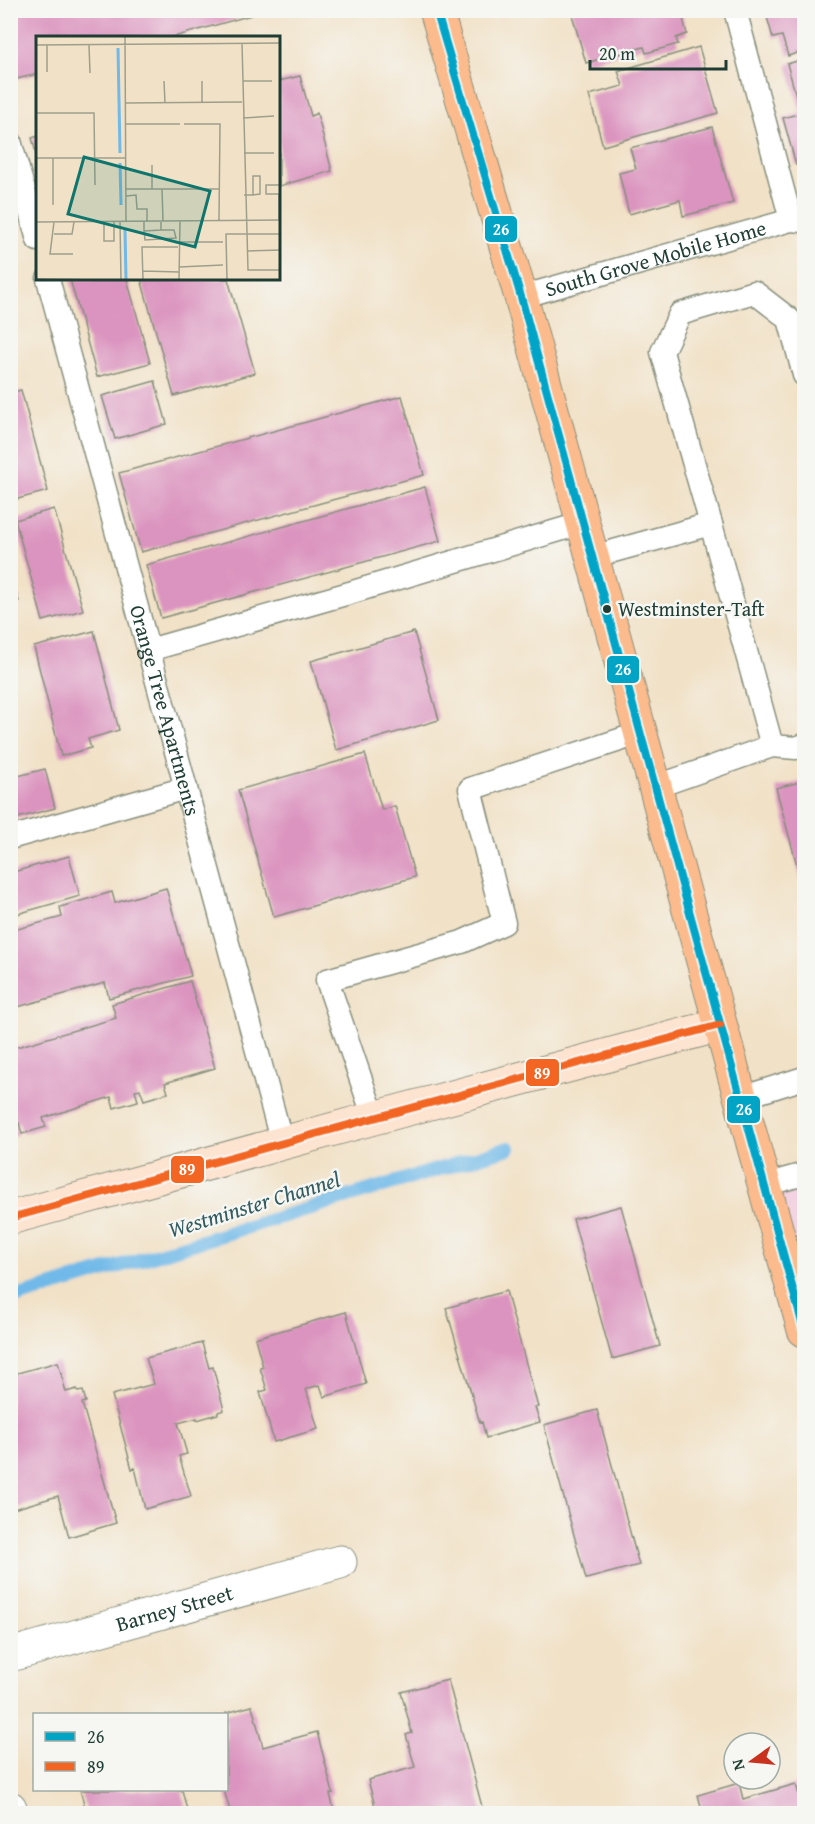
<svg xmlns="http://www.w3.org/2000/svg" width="815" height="1824" font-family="'Gentium Book Plus',serif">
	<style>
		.built { fill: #f3cfdf }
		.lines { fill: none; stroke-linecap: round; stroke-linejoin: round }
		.stream { stroke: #70b9e8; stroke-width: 14 }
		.building { fill: #db94bf }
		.lane-casing { stroke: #888f7d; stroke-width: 25 }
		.street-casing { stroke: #888f7d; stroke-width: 35 }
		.secondary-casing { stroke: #888f7d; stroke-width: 35 }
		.primary-casing { stroke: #888f7d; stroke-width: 35 }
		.lane { stroke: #fff; stroke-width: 22 }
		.street { stroke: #fff; stroke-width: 33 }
		.secondary { stroke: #fde4d1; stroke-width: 33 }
		.primary { stroke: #fbbb8c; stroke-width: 33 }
		.bus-1-casing { stroke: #f6f6f2; stroke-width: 12 }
		.bus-2-casing { stroke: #f6f6f2; stroke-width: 12 }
		.bus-1 { stroke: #02a4c6; stroke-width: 8 }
		.bus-2 { stroke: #f26522; stroke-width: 8 }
		.bus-dot { fill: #1f3d34; stroke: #f6f6f2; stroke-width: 2 }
		.labels { text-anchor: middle; stroke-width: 5; stroke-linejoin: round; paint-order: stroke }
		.bus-label { font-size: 20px; fill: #1f3d34; stroke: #f6f6f2; text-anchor: start }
		.street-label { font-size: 21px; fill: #1f3d34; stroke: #f6f6f2 }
		.water-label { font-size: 22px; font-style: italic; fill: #335c61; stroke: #f6f6f2 }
		.inset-river { fill: none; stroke: #70b9e8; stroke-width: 3 }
		.inset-road { fill: none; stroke: #9d9f8c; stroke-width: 1.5 }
		.view { fill: #0f766e; fill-opacity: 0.15; stroke: #0f766e; stroke-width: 3 }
		.inset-edge { fill: none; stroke: #1f3d34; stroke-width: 3 }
		.line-badge { stroke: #f6f6f2; stroke-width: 2 }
		.badge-label { font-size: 16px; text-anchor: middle; font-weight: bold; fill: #fff }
	</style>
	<rect width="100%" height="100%" fill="#f6f6f2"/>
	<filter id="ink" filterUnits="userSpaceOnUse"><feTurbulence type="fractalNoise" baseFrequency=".0167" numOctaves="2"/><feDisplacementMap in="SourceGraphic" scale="12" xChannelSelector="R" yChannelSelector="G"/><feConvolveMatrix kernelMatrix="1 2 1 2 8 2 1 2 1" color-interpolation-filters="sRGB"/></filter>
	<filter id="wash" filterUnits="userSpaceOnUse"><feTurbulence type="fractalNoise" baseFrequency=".008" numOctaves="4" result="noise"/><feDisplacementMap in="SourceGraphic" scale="24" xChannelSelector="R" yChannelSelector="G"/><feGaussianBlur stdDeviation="1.35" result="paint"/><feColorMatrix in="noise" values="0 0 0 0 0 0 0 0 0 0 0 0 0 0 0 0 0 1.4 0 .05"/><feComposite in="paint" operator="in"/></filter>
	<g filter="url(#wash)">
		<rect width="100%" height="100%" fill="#f1e1c6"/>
		<path class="built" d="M804 1174V1327L765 1185Z"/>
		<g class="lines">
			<path class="stream" d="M10 1299 509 1148"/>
		</g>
		<g id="blocks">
			<path class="building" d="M10 10H266V11L170 38H38V74L12 80 10 74Z
				M575 10H681L687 34 676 38 678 44 646 53 644 47 586 63 571 11Z
				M765 10H804V51L788 56 782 36 773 38Z
				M699 47 718 113 603 146 589 95 623 86 618 71Z
				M804 59V163L796 165 783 118 801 113 787 64Z
				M300 76 311 116 317 113 332 171 279 186V81Z
				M712 127 733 203 683 216 680 200 629 214 619 173 636 169 630 148Z
				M38 136V157H37L32 138Z
				M70 279H127L150 363 97 377Z
				M141 279H228L255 373 174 396Z
				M10 356 15 372 10 373Z
				M155 381 167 424 115 439 102 396Z
				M21 390 48 491 10 501V393Z
				M402 396 424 475 141 552 119 473Z
				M425 487 440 541 161 618 146 565Z
				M54 509 83 610 43 621 15 520Z
				M10 573 19 601 10 604Z
				M94 631 119 730 88 739 91 748 61 756 34 647Z
				M414 632 439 720 336 750 311 661Z
				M365 754 382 810 395 806 415 877 274 917 238 790Z
				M45 769 55 808 10 820V778Z
				M804 781V891L776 788Z
				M69 856 80 896 10 916V873Z
				M166 888 191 976 109 998 105 983 10 1009V931L62 917 60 907 112 892 115 903Z
				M190 981 215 1068 165 1083 168 1093 144 1100 140 1089 135 1090 138 1101 114 1108 111 1097 43 1118 46 1127 22 1134 19 1123 15 1124 18 1135 10 1137V1049L116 1018 112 1004Z
				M621 1206 660 1346 612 1359 573 1219Z
				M506 1291 538 1407H535L540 1422 486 1438 482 1422 480 1423 446 1308Z
				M346 1312 366 1384 324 1397 320 1385 306 1389 318 1429 274 1442 260 1392 267 1390 260 1368 263 1367 255 1338Z
				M202 1343 209 1368 213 1367 224 1410 218 1412V1414L197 1420V1418L178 1423 187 1454 179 1456 191 1496 145 1509 135 1468 132 1469 112 1395 154 1384 146 1358Z
				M58 1362 66 1392 77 1389 78 1392 83 1391 86 1402 82 1403 116 1523 69 1537 58 1496 10 1510V1375Z
				M597 1410 639 1565 586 1579 544 1425Z
				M448 1680 484 1814H377L368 1780 415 1767 406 1735 412 1733 401 1692Z
				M252 1706 263 1747 317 1732 333 1793 330 1794 335 1814H231L224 1790H226V1713Z
				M739 1783 743 1799 796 1784 804 1814H703L698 1795Z
				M80 1790H182L188 1814H87Z"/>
		</g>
	</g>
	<g filter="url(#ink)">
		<use href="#blocks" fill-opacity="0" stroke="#888f7d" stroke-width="1.5"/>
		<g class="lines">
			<defs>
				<g id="lane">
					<path d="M735 10 791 220"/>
					<path d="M10 141 38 240"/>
					<path id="s1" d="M48 279 282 1143"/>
					<path id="s2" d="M521 297 791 220 804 221"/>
					<path d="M711 524 662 352 680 314 754 292 789 319 804 375"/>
					<path d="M592 557 711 524 772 746 655 787"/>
					<path d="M149 650 346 594 583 523"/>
					<path d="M772 746 796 748 804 745"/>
					<path d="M10 838 186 788"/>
					<path d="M741 1098 804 1078"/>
					<path d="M374 1118 327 980 462 942 504 923 470 789 641 733"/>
					<path d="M765 1185 804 1174"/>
				</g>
				<g id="street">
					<path id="s3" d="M10 1655 340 1562"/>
					<path d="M10 1808 12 1814"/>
				</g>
				<path id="secondary" d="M10 1218 374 1118 720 1025"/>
				<path id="primary" d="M436 10 521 297 804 1330"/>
			</defs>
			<use href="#lane" class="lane-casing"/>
			<use href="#street" class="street-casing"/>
			<use href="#secondary" class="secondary-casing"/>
			<use href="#primary" class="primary-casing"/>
			<use href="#lane" class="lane"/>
			<use href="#street" class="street"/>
			<use href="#secondary" class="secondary"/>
			<use href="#primary" class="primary"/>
			<defs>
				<path id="bus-1" d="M436 10 521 297 804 1330"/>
				<path id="bus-2" d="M10 1218 374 1118 720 1025"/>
			</defs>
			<use href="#bus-1" class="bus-1-casing"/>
			<use href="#bus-2" class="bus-2-casing"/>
			<use href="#bus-1" class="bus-1"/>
			<use href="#bus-2" class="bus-2"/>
		</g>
	</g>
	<circle class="bus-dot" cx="607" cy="609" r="5"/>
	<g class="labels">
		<g class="bus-label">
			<text x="618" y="616">Westminster-Taft</text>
		</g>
		<g class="street-label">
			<text dy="7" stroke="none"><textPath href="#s2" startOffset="140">South Grove Mobile Home</textPath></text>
			<text dy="7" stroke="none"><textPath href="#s1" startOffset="447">Orange Tree Apartments</textPath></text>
			<text dy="7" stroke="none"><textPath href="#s3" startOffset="171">Barney Street</textPath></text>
		</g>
		<g class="water-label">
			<text transform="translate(254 1204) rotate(-17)" y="8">Westminster Channel</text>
		</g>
	</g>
	<g transform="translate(36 36)">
		<rect width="244" height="244" fill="#f1e1c6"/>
		<path class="inset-river" d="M82 12 84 117M84 127 85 169M89 193 90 244"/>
		<path class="inset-road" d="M89 0 90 186M206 7 212 234H245M0 9 245 7M11 9V36M53 9 54 37M128 45 129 67M166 45V66M207 45H236M89 67 206 66M0 77H58L59 149M207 82 238 80M89 88H144M148 88H184L183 184M208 117H238M0 122H89M17 122V169M116 129V153M245 149H230V158H245M90 153H183M126 153 127 185M243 158V184M208 159H217L224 158V140H217V159M90 160 100 159 101 173H111V185M0 186 245 184M18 186 14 218H37M68 186V205H78V186M84 186 85 244M108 186V195L125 194V186M108 195 109 204 140 202 138 194H125M18 198H36L38 186M144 206H187M212 215 245 214M143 231 187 229M107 235 143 236M0 243 63 244M107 244 106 211H142M143 244 144 185M191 244 190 198H245"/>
		<path class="view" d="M48 121 174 155 159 211 32 178Z"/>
		<rect width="244" height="244" class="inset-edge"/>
	</g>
	<g class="line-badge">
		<rect x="484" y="215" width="34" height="28" rx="6" fill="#02a4c6"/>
		<rect x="606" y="655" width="34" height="29" rx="6" fill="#02a4c6"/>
		<rect x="525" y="1058" width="35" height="29" rx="6" fill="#f26522"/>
		<rect x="726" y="1095" width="35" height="29" rx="6" fill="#02a4c6"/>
		<rect x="170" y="1155" width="35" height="29" rx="6" fill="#f26522"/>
	</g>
	<g class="badge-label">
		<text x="501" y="235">26</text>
		<text x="623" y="675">26</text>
		<text x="542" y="1079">89</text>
		<text x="744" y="1115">26</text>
		<text x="187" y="1175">89</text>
	</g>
	<rect width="815" height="1824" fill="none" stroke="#f6f6f2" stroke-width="36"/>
	<rect x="33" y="1713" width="195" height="78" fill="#f6f6f2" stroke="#a0aca6" stroke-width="1.5"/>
	<rect x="45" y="1732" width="30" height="9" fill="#02a4c6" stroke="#a0aca6" stroke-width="1.5"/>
	<text x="87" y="1743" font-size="18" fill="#1f3d34">26</text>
	<rect x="45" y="1762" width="30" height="9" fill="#f26522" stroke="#a0aca6" stroke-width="1.5"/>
	<text x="87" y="1773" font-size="18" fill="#1f3d34">89</text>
	<g transform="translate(752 1761) rotate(255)"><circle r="28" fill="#f6f6f2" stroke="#a0aca6" stroke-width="1.5"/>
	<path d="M0-4.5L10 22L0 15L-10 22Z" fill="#c8321e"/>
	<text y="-9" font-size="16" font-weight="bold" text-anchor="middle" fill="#1f3d34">N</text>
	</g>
	<path d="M590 60v9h136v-9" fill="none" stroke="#1f3d34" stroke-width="3"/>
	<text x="599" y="60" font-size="18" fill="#1f3d34" stroke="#f6f6f2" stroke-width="4.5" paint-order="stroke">20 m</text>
</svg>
